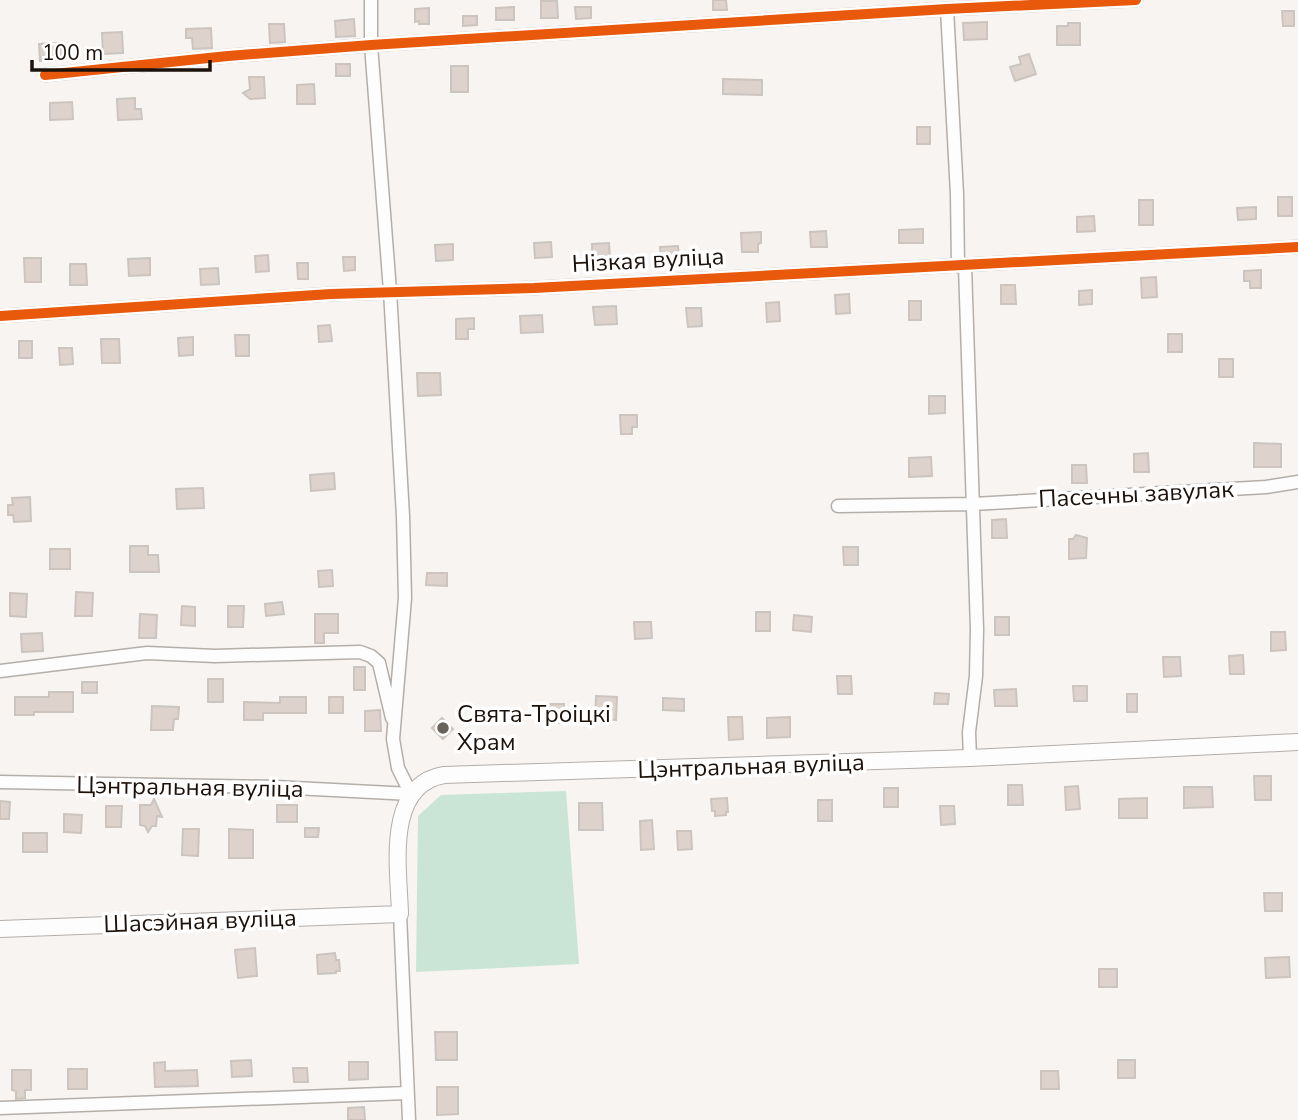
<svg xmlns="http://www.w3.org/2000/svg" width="1298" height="1120" font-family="'Nunito Sans',sans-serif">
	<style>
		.green { fill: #cae5d5 }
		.building { fill: #ddd3cc; stroke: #ccc4bf; stroke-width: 2 }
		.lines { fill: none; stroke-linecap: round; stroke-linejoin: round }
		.minor-casing { stroke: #b4aea9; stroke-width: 15 }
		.major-casing { stroke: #b4aea9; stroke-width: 18 }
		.minor { stroke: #fefdfd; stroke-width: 12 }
		.major { stroke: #fefdfd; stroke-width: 16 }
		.cycleway-casing { stroke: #fff; stroke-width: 15 }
		.cycleway { stroke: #e8590c; stroke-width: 10 }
		.poi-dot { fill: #69615c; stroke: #fff; stroke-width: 2.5 }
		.labels { text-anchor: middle; stroke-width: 7; stroke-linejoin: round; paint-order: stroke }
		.street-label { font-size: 24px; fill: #1d120b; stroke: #fff }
		.poi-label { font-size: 24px; fill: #1d120b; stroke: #fff; text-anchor: start }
	</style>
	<rect width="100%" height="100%" fill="#f7f4f2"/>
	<path class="green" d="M566 791 579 964 416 972 418 816 441 795Z"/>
	<path class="building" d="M713 0H726L727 10H713Z
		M541 1H557L558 18H541Z
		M514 7V20H496V8Z
		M575 7H591V18L576 19Z
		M429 8V24H419V21L415 22V9Z
		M1282 11H1294V26H1283Z
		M463 16H477V25L463 26Z
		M354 19 355 36 336 37 335 21Z
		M987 22V39L964 40 963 23Z
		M1068 23H1080V45H1057V26H1068Z
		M269 24H284L285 42 270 43Z
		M211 28 212 48 193 49 192 38H186V29Z
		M122 32 123 53 103 54 102 33Z
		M61 43 62 60 40 61 39 44Z
		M1029 54 1036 74 1015 81 1010 67 1021 64 1019 57Z
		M336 64H350V76H336Z
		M451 66H468V92H451Z
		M249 77H264L265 98 250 99 243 93 250 89Z
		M723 79 762 80V95L723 94Z
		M314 84 315 104H297V85Z
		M135 98V109H141L142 119 118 120 117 99Z
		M72 102 73 119 50 120V103Z
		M917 127H930V144H917Z
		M1278 197H1292V216H1278Z
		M1139 200H1153V225H1139Z
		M1256 207V219L1238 220 1237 208Z
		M1094 216 1095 231 1077 232V217Z
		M923 229V243H899V230Z
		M826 231 827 247H811L810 232Z
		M761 232V243L758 244V252H742L741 233Z
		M551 242 552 257 535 258 534 243Z
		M609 243 610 259 592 260V244Z
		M453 244V260L436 261 435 245Z
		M678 246 679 259 661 260 660 247Z
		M268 255 269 271 256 272 255 256Z
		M343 257H355V270L344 271Z
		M24 258H41V282H25Z
		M150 258V275L129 276 128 259Z
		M297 263H308V279H298Z
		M70 264H86L87 285H70Z
		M218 268 219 284 201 285 200 269Z
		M1261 270V288H1250V281H1244V271Z
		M1156 277 1157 297 1142 298 1141 278Z
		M1001 285H1015L1016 304H1001Z
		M1092 290V304L1079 305V291Z
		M849 294 850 313 836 314 835 295Z
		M909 301H921V320H909Z
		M779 302 780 321 767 322 766 303Z
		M616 306 617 324 595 325 593 307Z
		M686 308H701L702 326 688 327Z
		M542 315 543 332 521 333 520 316Z
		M474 318V329H468V339H456V319Z
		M330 325 332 341 319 342 318 326Z
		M1168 334H1182V352H1168Z
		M235 335H249V356H236Z
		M193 337V355L179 356 178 338Z
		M101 339H119L120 363H102Z
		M19 341H32V358H19Z
		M59 348H72L73 364 60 365Z
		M1219 359H1233V377H1219Z
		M417 373H440L441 395 418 396Z
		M929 396H945V413L929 414Z
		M620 415H637V427H632V434H621Z
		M1254 443 1281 444V467H1254Z
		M1148 453 1149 472H1134V454Z
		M931 457 932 476 909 477V458Z
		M1072 465H1086L1087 483H1072Z
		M334 473 335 489 311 491 310 475Z
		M203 488 204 508 177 509 176 489Z
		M30 497 31 521 14 522 13 515H8V505H13L12 498Z
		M1006 519 1007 538H992V520Z
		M1076 535 1087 538 1086 558 1069 559V539H1073Z
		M130 546H148V555H158L159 572H130Z
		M843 547H858V565H844Z
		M50 549H70V569H50Z
		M332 570 333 586 319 587 318 571Z
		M427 573H447V586L426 585Z
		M76 592 93 593 92 616H75Z
		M10 593 27 594 26 617 10 616Z
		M282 602 284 614 266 616 265 604Z
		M182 606 195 607V626L181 625Z
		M228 606H244L243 627H228Z
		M756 612H770V631H756Z
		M140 614 157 615 156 638H139Z
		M315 614H338V633H324V643H315Z
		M794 615 812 617 811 632 793 630Z
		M995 617H1009V635H995Z
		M634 622H651L652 638 635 639Z
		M1271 632H1285L1286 650 1271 651Z
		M42 633 43 651 22 652 21 634Z
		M1243 655 1244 674H1230L1229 656Z
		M1163 657H1180L1181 676 1164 677Z
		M354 667H365V690H354Z
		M837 676H851L852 694H838Z
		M208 679H223V702H208Z
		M82 682H97V693H82Z
		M1073 686H1087V701H1074Z
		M1016 689 1017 706H995L994 690Z
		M49 692H73V712H34V715H15V697H49Z
		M935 693 949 694 948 704H934Z
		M1127 694H1137V712H1127Z
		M596 696 617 697 616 720H595Z
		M280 697H306V713H263V720H244V702L280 703Z
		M329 697H343V713H329Z
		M663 698 684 699V711L663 710Z
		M550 704H564L565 723H550Z
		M152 706 179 707 178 719H174L173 730H151Z
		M380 710 381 731H365V711Z
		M728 717H742L743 739 729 740Z
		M790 717V737L767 738V718Z
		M442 718 453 729 443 739 432 728Z
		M1254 776H1271V800H1255Z
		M1008 785H1022L1023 805H1008Z
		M1078 786 1080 809 1066 810 1065 787Z
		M1184 787H1212L1213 807 1184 808Z
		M884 788H898V807H884Z
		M727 798 728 812H726V815L715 816V811H712L711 799Z
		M1147 798V818H1119V799Z
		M154 799 162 817 157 816 156 826H152L148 832 145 826 140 825V805H151Z
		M818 800H832V821H818Z
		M0 801 10 802 9 819H0Z
		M579 803H602L603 830H579Z
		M277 805H297V822H277Z
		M106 806H122L121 827H106Z
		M940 806H954L955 824 941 825Z
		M64 814 82 815 81 833 64 832Z
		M652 820 654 849 641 850 640 821Z
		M305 828H319L318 837H305Z
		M183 829H199L198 856 182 855Z
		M229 829 253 830V858H229Z
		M677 831H691L692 849 678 850Z
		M23 833H47V852H23Z
		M1264 893H1282V911H1265Z
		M255 948 257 976 238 978 235 950Z
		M335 953 336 960H339L340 971H336V973L318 974 317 955Z
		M1289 957 1290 977 1266 978 1265 958Z
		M1099 969H1117V987H1099Z
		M435 1032H457V1060H436Z
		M251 1060 252 1076 232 1077 231 1061Z
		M1118 1060H1135V1078H1118Z
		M165 1062V1071L197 1070 198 1086 155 1087 154 1063Z
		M349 1062H368V1079L349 1080Z
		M293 1068H307L308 1082H294Z
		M68 1069H87V1089H68Z
		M12 1070H31V1090H25V1098L16 1099V1091L12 1090Z
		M1041 1071H1058L1059 1089H1041Z
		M437 1087H458V1114L437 1115Z
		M364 1107 365 1120H348V1108Z"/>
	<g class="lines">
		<defs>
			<path id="minor" d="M371 0V45L390 291 403 516 405 598 393 739 398 768 411 794
				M947 9 957 194 958 266
				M45 75 228 56 371 45 947 9 1136 0
				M965 266 977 629 976 676 969 732 970 758
				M0 316 331 294 534 288 1298 247
				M838 506 973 504 1266 487 1298 482
				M0 671 147 653 215 656 360 652 371 656 379 663 392 718
				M0 782 275 787 411 794
				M400 914 409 1120
				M0 1108 407 1093"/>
			<path id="major" d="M0 929 400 914C399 870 384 785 444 775L970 758 1298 742"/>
		</defs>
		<use href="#minor" class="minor-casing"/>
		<use href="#major" class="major-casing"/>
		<use href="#minor" class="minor"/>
		<use href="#major" class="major"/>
		<defs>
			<path id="cycleway" d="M45 75 228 56 371 45 947 9 1136 0
				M0 316 331 294 534 288 1298 247"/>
		</defs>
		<use href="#cycleway" class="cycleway-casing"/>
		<use href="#cycleway" class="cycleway"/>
	</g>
	<circle class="poi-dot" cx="443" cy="728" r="7"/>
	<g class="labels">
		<g class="street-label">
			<text transform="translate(648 260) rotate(-3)" y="8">Нізкая вуліца</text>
			<text transform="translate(1136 494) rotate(-3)" y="8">Пасечны завулак</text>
			<text transform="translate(751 766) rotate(-2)" y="8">Цэнтральная вуліца</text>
			<text transform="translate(190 787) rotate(1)" y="8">Цэнтральная вуліца</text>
			<text transform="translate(200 921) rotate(-2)" y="8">Шасэйная вуліца</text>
		</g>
		<g class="poi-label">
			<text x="457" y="722">Свята-Троіцкі<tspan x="457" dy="28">Храм</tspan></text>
		</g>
	</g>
	<path d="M32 60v10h178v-10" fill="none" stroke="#1d120b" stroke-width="3.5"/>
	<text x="42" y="60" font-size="21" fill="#1d120b" stroke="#ffffff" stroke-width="5" paint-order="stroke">100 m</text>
</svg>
